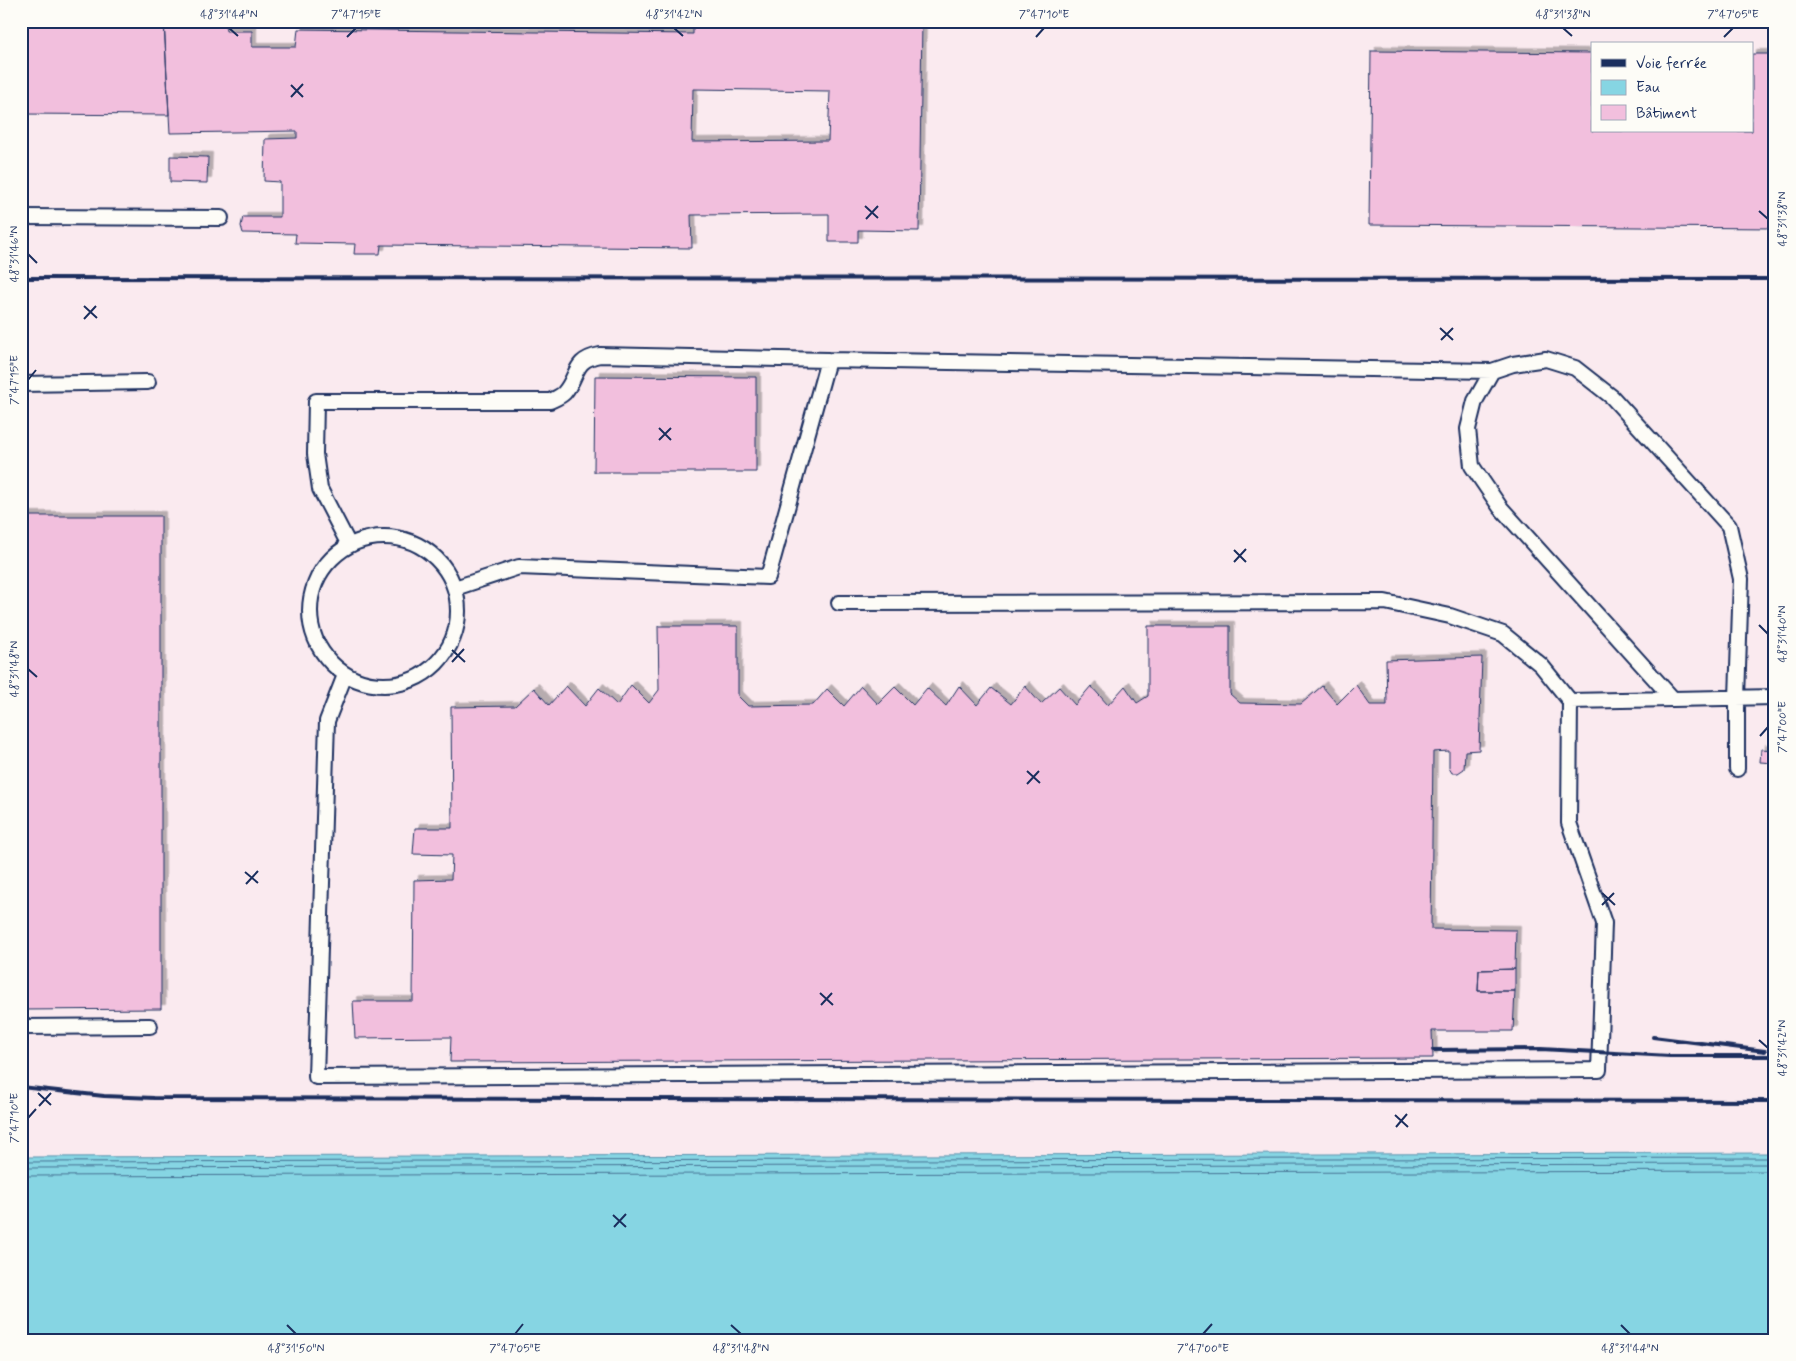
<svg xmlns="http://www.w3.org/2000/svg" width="1796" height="1361" font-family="Mynerve,sans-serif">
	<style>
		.built { fill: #faeaef; fill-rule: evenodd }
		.water { fill: #86d5e3; stroke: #5b93ae }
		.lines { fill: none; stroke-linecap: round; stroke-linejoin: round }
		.shore { stroke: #467193; stroke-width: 1 }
		.building { fill: #f2bfdd; stroke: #1b2f5e; fill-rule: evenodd; filter: url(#shadow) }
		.lane-casing { stroke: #1b2f5e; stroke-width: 18 }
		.lane { stroke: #fdfcf7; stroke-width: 14 }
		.rail { stroke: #1b2f5e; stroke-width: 4 }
		.ticks { fill: none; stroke: #1b2f5e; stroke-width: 2 }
		.neatline { fill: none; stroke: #1b2f5e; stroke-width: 2 }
		.ticks-label { font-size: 12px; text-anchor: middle; fill: #1b2f5e }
	</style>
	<defs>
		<filter id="shadow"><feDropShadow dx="4.5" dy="-4.5" stdDeviation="0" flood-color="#0004"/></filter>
	</defs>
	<rect width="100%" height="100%" fill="#fdfcf7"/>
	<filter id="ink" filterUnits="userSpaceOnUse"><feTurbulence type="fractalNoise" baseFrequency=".02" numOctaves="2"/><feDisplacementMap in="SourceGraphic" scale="10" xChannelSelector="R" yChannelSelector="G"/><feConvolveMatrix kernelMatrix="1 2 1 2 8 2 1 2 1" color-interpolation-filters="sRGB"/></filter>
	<g filter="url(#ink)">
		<path class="built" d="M21 21H1775V1340H21ZM1592 44H1752V131H1592Z"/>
		<path class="water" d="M1775 1153V1340H21V1157Z"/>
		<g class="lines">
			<path class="shore" d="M21 1162 1775 1158
				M21 1168 1775 1164
				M21 1176 1775 1171"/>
		</g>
		<path class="building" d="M21 21H164L169 115 21 114Z
			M164 21H225L226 31H252V47H296L298 29 693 34V21H922L919 231 858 230V242H829V214L691 215 692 248 381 245 380 254H354L355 244 295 243 296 234 243 233 241 226 243 217H280V182L264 181 265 139 297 138V131L170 133ZM693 89 830 91 828 141 692 142Z
			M1371 51 1592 53V131H1752V54H1775V228L1369 225Z
			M170 156 208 157 207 183 170 182Z
			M595 376 756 377V472H594Z
			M21 516H161V1009L21 1010Z
			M658 626H738V696L748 706 813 705 827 689 844 706 861 686 878 704 895 687 913 705 927 688 946 706 959 686 977 705 991 688 1011 704 1025 686 1041 704 1059 687 1075 705 1091 686 1108 705 1125 686 1137 703 1148 696V626H1230V694L1240 703 1301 704 1322 686 1337 704 1356 685 1370 705H1387L1386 660 1482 657 1479 750 1465 751 1464 769 1458 773H1452L1449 768V751L1433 752 1431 929 1516 930 1515 969 1479 970 1478 991H1515L1513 1031H1432L1433 1058 450 1062 451 1037 355 1038 353 1001H413L414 880 451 879 452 855 413 854 415 828H452L451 707 515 706 534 688 549 705 566 686 585 706 599 688 617 705 631 685 649 703 659 690Z
			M1761 749 1775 750V763L1760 762Z
			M1515 969V991H1478L1479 970Z"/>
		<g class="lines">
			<defs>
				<path id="lane" d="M21 217 221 218
					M21 384 148 382
					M310 611a74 74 0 1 1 148 0a74 74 0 1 1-148 0Z
					M349 545 320 489 315 454 316 401H550C554 399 560 397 564 393 579 376 572 360 600 355L828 360
					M455 588 519 567 768 577 828 360 1492 371
					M839 603 1385 602 1450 616 1503 634 1541 665 1570 701 1775 697
					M345 675 327 721 316 1077 1599 1070 1604 923 1569 823 1570 701
					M1673 699 1500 507 1472 466 1468 429 1475 401 1492 371 1513 364 1546 359 1575 368 1612 397 1729 526 1741 579 1737 698V769
					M21 1027 150 1026"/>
			</defs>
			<use href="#lane" class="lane-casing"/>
			<use href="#lane" class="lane"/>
			<path class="rail" d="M21 278 1775 279
				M1653 1037 1765 1051
				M1433 1050 1541 1049 1670 1056H1775
				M21 1087 104 1096 154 1098 1775 1101"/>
		</g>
	</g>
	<path class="ticks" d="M229 28 238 36M674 28 683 36M1563 28 1572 36M347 37 356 28M1036 37 1044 28M1724 37 1733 28M291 85 303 97M291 97 303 84M865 206 878 218M1759 211 1768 219M866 219 878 206M28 254 37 263M84 306 97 318M84 319 96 306M1440 328 1453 340M1441 340 1453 328M28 380 36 370M659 428 671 440M659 440 671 428M1234 550 1246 562M1234 562 1246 549M1759 625 1768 634M452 650 465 662M452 662 464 649M28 669 37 677M1760 736 1768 727M1027 771 1040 783M1027 784 1039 771M245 872 258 883M246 884 258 871M1602 893 1615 905M1602 905 1614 893M820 993 833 1005M821 1005 832 993M1759 1040 1768 1048M38 1093 51 1105M39 1106 51 1093M1395 1115 1408 1127M28 1118 36 1109M1396 1127 1407 1114M613 1215 626 1227M614 1227 626 1214M287 1325 296 1334M731 1325 741 1334M1621 1325 1630 1334M515 1334 523 1324M1203 1334 1212 1324"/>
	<rect width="1796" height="1361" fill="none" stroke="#fdfcf7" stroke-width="55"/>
	<rect x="1591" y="42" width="162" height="90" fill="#fdfcf7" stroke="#a3aaba"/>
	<rect x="1601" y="59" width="25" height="8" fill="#1b2f5e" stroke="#a3aaba"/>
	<text x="1636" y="68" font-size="15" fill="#1b2f5e">Voie ferrée</text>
	<rect x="1601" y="80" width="25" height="15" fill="#86d5e3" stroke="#a3aaba"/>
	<text x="1636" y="92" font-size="15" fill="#1b2f5e">Eau</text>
	<rect x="1601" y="105" width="25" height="15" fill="#f2bfdd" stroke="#a3aaba"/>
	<text x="1636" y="118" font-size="15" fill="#1b2f5e">Bâtiment</text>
	<rect x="28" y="28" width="1740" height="1306" class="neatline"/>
	<g class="ticks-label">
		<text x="229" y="18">48°31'44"N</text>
		<text x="356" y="18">7°47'15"E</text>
		<text x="674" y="18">48°31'42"N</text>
		<text x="1044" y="18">7°47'10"E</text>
		<text x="1563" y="18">48°31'38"N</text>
		<text x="1733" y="18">7°47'05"E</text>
		<text transform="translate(1782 219) rotate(-90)" y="4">48°31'38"N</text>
		<text transform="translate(14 254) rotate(-90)" y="4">48°31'46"N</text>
		<text transform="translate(14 380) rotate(-90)" y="4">7°47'15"E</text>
		<text transform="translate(1782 634) rotate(-90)" y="4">48°31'40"N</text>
		<text transform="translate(14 669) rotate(-90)" y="4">48°31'48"N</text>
		<text transform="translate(1782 727) rotate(-90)" y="4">7°47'00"E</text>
		<text transform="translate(1782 1048) rotate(-90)" y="4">48°31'42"N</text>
		<text transform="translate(14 1118) rotate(-90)" y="4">7°47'10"E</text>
		<text x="296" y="1352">48°31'50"N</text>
		<text x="515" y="1352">7°47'05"E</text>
		<text x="741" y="1352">48°31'48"N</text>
		<text x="1203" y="1352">7°47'00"E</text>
		<text x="1630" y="1352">48°31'44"N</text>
	</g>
</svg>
